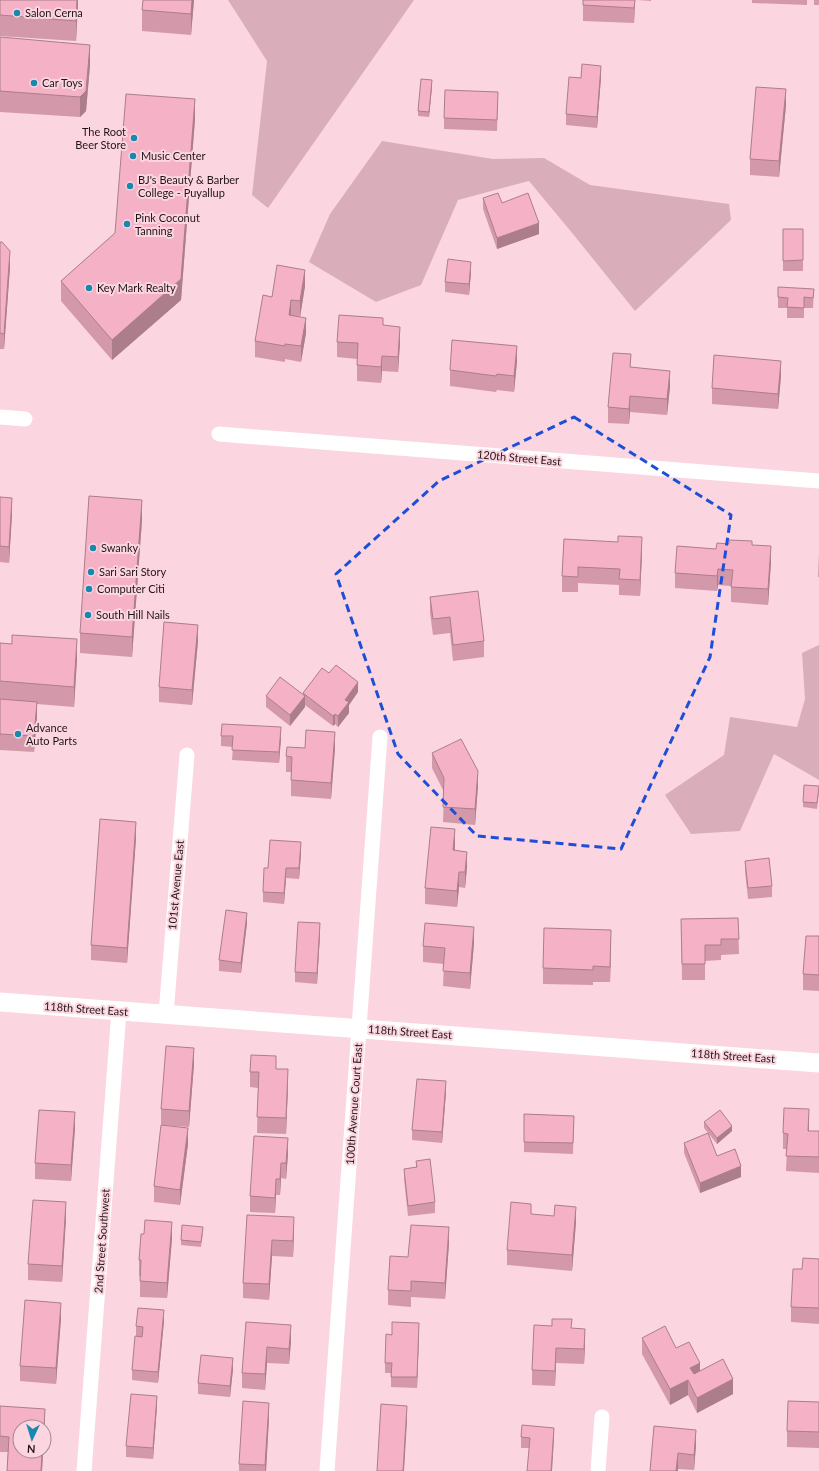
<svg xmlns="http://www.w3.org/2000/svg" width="819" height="1471" font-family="Lato,sans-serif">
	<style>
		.green { fill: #d9aeba }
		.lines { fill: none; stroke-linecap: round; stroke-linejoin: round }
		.minor { stroke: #fff; stroke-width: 15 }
		.tertiary { stroke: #fff; stroke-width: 19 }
		.wall { fill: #d399aa }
		.shaded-wall { fill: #ac7d8b }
		.building { fill: #f5b2c6; stroke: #ac7d8b }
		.marked { fill: none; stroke: #1d4ed8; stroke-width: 3; stroke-dasharray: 8 5; stroke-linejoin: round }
		.poi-dot { fill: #1889ae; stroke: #fbd5df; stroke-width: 1.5 }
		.labels { text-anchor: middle; stroke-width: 4; stroke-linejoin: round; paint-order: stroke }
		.poi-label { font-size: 11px; fill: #211418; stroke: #fbd5df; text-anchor: start }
		.street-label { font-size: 11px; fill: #211418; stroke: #fbd5df }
	</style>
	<rect width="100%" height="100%" fill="#fbd5df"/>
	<path class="green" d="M228 0H414L268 208 252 195 267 61Z
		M382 141 493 159 544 158 590 185 729 204 731 220 635 311 573 234 529 181 458 200 421 285 376 302 309 262 330 214Z
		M819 645V780L774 754 740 831 691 834 665 795 724 755 730 717 797 727 805 699 802 653Z"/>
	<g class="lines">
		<path class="minor" d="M0 417 25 419
			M219 434 819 481
			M166 1014 187 755
			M84 1471 119 1011
			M327 1471 380 737
			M598 1471 602 1417"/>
		<path class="tertiary" d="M0 1002 819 1063"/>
	</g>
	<path class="wall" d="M0 0H78L76 41 0 36Z
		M194 0 191 35 142 31V10Z
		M635 0 634 23 583 21V5Z
		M637 0H651V1Z
		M752 0H807V5L752 3Z
		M814 0H819V5H814Z
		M0 37 90 65 86 111 80 117 0 112Z
		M601 77 597 128 566 125V114L581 78Z
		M432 86 429 117 418 116V111Z
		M498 102 497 131 444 129V118Z
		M786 105 779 177 750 175V159Z
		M195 119 181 300 112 360 61 301V281L115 233Z
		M483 198 539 234 497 249 483 209Z
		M783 229H803V271H783Z
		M0 242 10 267 4 349H0Z
		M471 272 469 295 445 292V282Z
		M305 286 300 317 306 333 301 362 285 359V362L255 357V341L272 297Z
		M814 289 813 308H804V318H787V308H778V297Z
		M383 326 400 342 398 372 382 371 381 383 357 381V359L337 357V342Z
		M517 361 514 392 497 390 496 392 450 386V370Z
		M631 368 670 387 667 415 630 412 629 424 608 423V407Z
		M781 376 778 409 712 404V388Z
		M0 497 12 514 9 563 0 562Z
		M142 520 132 657 80 653V633Z
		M564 539 642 553 640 596 619 595V585L578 583V592H562V576Z
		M752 545 771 562 768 605 731 602V586L718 585 717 591 675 588V573L716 549Z
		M819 553V577H818Z
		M430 597 484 641V657L453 661 450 633 433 635 430 613Z
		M198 641 192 705 159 702V687Z
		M0 643 77 659 74 707 37 704V717L34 752 0 750Z
		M329 673 358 692 349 705V713L338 727 335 724 333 726 305 705V707L290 726 266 707V696L303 695V693Z
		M221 736 281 738 279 763 232 760 233 747 221 746Z
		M305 748H335L331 799 291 796V772H286V756Z
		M432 753 478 786 475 825 443 822 444 792 432 768Z
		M819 792 817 809 803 807V802Z
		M136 838 127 963 91 960V945Z
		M455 845V850L467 867 465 888 459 887 457 907 425 904V888Z
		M301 853 299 879 286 878 284 904 263 902V892L268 868Z
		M745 861 772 886V897L748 899 745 871Z
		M738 918 739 954 721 955V960L705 961V980H682L681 919Z
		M247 923 241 973 219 971V960Z
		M320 934 317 984 295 982V972Z
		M819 936V991L803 990V974Z
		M474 943 470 989 443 986 444 964 423 962V946Z
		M611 946 610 982H593V985L543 984V968Z
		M194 1064 189 1127 161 1125V1109Z
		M276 1069 288 1085 286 1134 257 1133 258 1088 250 1087V1072Z
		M446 1092 442 1143 412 1140V1130Z
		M524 1114 574 1116 573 1154 524 1152Z
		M704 1122 732 1131 717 1144 704 1128Z
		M809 1125V1131H819V1173L786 1171 787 1149H783V1133Z
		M75 1128 71 1181 35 1179V1163Z
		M684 1143 717 1156 741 1177 700 1193 684 1153Z
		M188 1144 180 1205 154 1202V1186Z
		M288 1154 286 1179 281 1178 280 1195H276L275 1213 250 1212V1196Z
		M416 1161 435 1202V1213L408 1216 404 1179V1169L416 1167Z
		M531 1214 576 1222 572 1271 507 1265V1250Z
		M247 1215 294 1233 293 1257 272 1256 269 1300 243 1298V1283Z
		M66 1218 62 1282 28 1280V1264Z
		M203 1233 201 1247 181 1245V1240Z
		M172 1238 167 1298 140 1297V1276H139V1260Z
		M449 1243 445 1299 411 1297V1307L388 1305V1290L408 1257Z
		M819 1259V1324L791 1322V1307L802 1269Z
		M61 1318 56 1384 20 1381V1366Z
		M164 1321 158 1383 132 1380V1370L136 1336V1326Z
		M246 1322 291 1341 289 1364 267 1363 265 1390 242 1388V1373Z
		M572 1328 585 1344 584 1364 556 1363 555 1386 532 1385V1370Z
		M419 1333 417 1388 391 1387V1373H385V1363L392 1335Z
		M642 1338 700 1371 733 1394 697 1413 688 1395 670 1405 642 1354Z
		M233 1369 230 1397 198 1394V1383Z
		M819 1402V1448L787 1447V1431Z
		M0 1406 45 1425 42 1471H7L8 1452H0Z
		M157 1406 153 1459 126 1457V1446Z
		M269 1418 266 1471H239V1464Z
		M654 1426 696 1445 694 1470 678 1469V1471H650Z
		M521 1437 554 1439 529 1448H521Z"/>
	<path class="shaded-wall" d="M77 0H78V5L76 41V21Z
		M192 0H194L191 35V14Z
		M635 0 634 23V8Z
		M90 45V65L86 111 80 117V97Z
		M601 66V77L597 128V117Z
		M432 80V86L429 117V112Z
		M786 89V105L779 177V161Z
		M195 99V119L181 300 112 360V340Z
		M539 223V234L497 249V238Z
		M10 251V267L4 349V334Z
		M471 262V272L469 295V284Z
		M305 270V286L300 317V301Z
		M291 300V316L289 315Z
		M306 318V333L301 362V346Z
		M400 327V342L398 372V357Z
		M517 346V361L514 392V376Z
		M382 356V371L381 383V367Z
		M781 361V376L778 409V394Z
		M670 371V387L667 415V399Z
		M630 396V412L629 424V409Z
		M12 498V514L9 563V547Z
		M142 500V520L132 657V637Z
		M642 537V553L640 596V580Z
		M771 546V562L768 605V589Z
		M718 569V585L717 591V576Z
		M198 625V641L192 705V690Z
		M77 639V659L74 707V687Z
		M358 682V692L349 705V713L338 727V716L345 700Z
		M305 696V707L290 726V715Z
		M37 702V717L34 752V736Z
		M335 714V724L333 726V716Z
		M281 727V738L279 763V752Z
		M335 732V748L331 799V783Z
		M478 771V786L475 825V809Z
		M136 822V838L127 963V948Z
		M455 829V845L453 866V850Z
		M301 842V853L299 879V868Z
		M467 852V867L465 888V872Z
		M286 868V878L284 904V893Z
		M459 872V887L457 907V891Z
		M247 913V923L241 973V963Z
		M320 923V934L317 984V973Z
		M474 927V943L470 989V973Z
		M611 930V946L610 982V967Z
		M194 1048V1064L189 1127V1111Z
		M288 1069V1085L286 1134V1118Z
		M446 1081V1092L442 1143V1132Z
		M809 1109V1125L808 1146V1131Z
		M75 1112V1128L71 1181V1165Z
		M732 1126V1131L717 1144V1138Z
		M188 1128V1144L180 1205V1190Z
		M288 1138V1154L286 1179V1163Z
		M281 1163V1178L280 1195V1179Z
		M741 1166V1177L700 1193V1183Z
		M276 1179V1195L275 1213V1198Z
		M66 1202V1218L62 1282V1266Z
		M576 1207V1222L572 1271V1255Z
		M294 1217V1233L293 1257V1241Z
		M172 1222V1238L167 1298V1283Z
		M449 1227V1243L445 1299V1283Z
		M272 1240V1256L269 1300V1284Z
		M61 1303V1318L56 1384V1368Z
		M164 1310V1321L158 1383V1372Z
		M419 1323V1333L417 1388V1377Z
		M291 1325V1341L289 1364V1349Z
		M585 1329V1344L584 1364V1349Z
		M267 1347V1363L265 1390V1374Z
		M556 1348V1363L555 1386V1371Z
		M233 1358V1369L230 1397V1386Z
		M700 1363V1379L690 1384V1368Z
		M733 1379V1394L697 1413V1398Z
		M688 1380V1395L670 1405V1389Z
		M157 1396V1406L153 1459V1448Z
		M269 1403V1418L266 1471H265Z
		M407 1406V1421L404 1471H403Z
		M45 1409V1425L44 1440V1427Z
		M554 1428V1439L552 1471H551Z
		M696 1430V1445L694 1470V1455Z
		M42 1451H43L42 1471H41Z
		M678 1453V1471H676Z"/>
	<path class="building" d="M0 0H77L76 21 0 15Z
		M143 0H192L191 14 142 10Z
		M583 0H635L634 8 583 5Z
		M0 37 90 45 86 91 80 97 0 91Z
		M582 64 601 66 597 117 566 114 569 77 581 78Z
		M421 79 432 80 429 112 418 111Z
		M756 87 786 89 779 161 750 159Z
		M445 90 498 92 497 120 444 118Z
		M126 94 195 99 181 279 112 340 61 281 115 233Z
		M498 193 502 203 528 193 539 223 497 238 483 198Z
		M783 229H803V260L783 261Z
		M0 242H2L10 251 4 334 0 333Z
		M448 259 471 262 469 284 445 282Z
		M277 265 305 270 300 301 291 300 289 315 306 318 301 346 285 344V346L255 341 263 295 272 297Z
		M778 287 814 289 813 298 804 297V308L787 307 788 298 778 297Z
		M339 315 383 318V325L400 327 398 357 382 356 381 367 357 365 358 343 337 342Z
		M452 340 517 346 514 376 497 374 496 376 450 370Z
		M613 353 631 354 630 367 670 371 667 399 630 396 629 409 608 407Z
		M714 355 781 361 778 394 712 388Z
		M89 496 142 500 132 637 80 633Z
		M0 497 12 498 9 547 0 546Z
		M618 536 642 537 640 580 619 579 620 569 578 567V577L562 576 564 539 618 542Z
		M729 540 752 541V545L771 546 768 589 731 587 733 570 718 569 717 576 675 573 677 546 716 549 717 543 729 544Z
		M478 591 484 641 453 645 450 617 433 619 430 597Z
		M164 622 198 625 192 690 159 687Z
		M12 635 77 639 74 687 0 681V643L12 644Z
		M336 665 358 682 345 700 349 702 338 716 335 714 333 716 303 693 322 668 329 673Z
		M280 677 305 696 290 715 266 696Z
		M0 699 37 702 34 736 0 734Z
		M222 724 281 727 279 752 232 750 233 736H221Z
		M306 730 335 732 331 783 291 780 292 757 286 756 287 747 305 748Z
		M461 739 478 771 475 809 443 807 444 778 432 753Z
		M804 785 819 786 817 803 803 802Z
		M100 819 136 822 127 948 91 945Z
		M431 827 455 829 453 850 467 852 465 872H459L457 891 425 888Z
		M270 840 301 842 299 868H286L284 893 263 892 264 868H268Z
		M769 858 772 886 748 888 745 861Z
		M226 910 247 913 241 963 219 960Z
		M738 918 739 939H721V945H705V964H682L681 919Z
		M298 922 320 923 317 973 295 972Z
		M425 923 474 927 470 973 443 971 445 948 423 946Z
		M544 928 611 930 610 967 593 966V970L543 968Z
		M806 936H819V975L803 974Z
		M166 1046 194 1048 189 1111 161 1109Z
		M251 1055 276 1056V1069H288L286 1118 257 1117 259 1072H250Z
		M417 1079 446 1081 442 1132 412 1130Z
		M784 1108 809 1109 808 1131H819V1157L786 1156 788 1134 783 1133Z
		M39 1110 75 1112 71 1165 35 1163Z
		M720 1110 732 1126 717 1138 704 1122Z
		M524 1114 574 1116 573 1143 524 1142Z
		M161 1125 188 1128 180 1190 154 1186Z
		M708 1133 717 1156 735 1149 741 1166 700 1183 684 1143Z
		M254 1136 288 1138 286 1163H281L280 1179H276L275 1198 250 1196Z
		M430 1159 435 1202 408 1206 404 1169 417 1167 416 1161Z
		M33 1200 66 1202 62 1266 28 1264Z
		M511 1202 531 1204V1214L554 1216 555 1205 576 1207 572 1255 507 1250Z
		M247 1215 294 1217 293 1241 272 1240 269 1284 243 1283Z
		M145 1220 172 1222 167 1283 140 1281 141 1260H139L141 1234H144Z
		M182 1225 203 1227 201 1242 181 1240Z
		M411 1225 449 1227 445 1283 411 1281V1291L388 1290 390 1256 408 1257Z
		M803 1258 819 1259V1308L791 1307 793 1269H802Z
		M25 1300 61 1303 56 1368 20 1366Z
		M138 1308 164 1310 158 1372 132 1370 135 1336 142 1337 143 1327 136 1326Z
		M552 1319H572L571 1328 585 1329 584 1349 556 1348 555 1371 532 1370 534 1325 552 1326Z
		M246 1322 291 1325 289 1349 267 1347 265 1374 242 1373Z
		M392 1322 419 1323 417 1377H391L392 1363H385L386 1334 392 1335Z
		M665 1326 676 1348 689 1342 700 1363 690 1368 694 1374 723 1359 733 1379 697 1398 688 1380 670 1389 642 1338Z
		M201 1355 233 1358 230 1386 198 1383Z
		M131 1394 157 1396 153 1448 126 1446Z
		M243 1401 269 1403 265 1465 239 1464Z
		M788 1401 819 1402V1432L787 1431Z
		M381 1404 407 1406 403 1471H377Z
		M0 1406 45 1409 44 1427H20V1451H42L41 1471H7L9 1437 0 1436Z
		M522 1425 554 1428 551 1471H527L530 1438 521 1437Z
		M654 1426 696 1430 694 1455 678 1453 676 1471H650Z"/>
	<path class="marked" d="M574 417 731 515 710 657 621 849 477 836 398 754 336 574 439 481Z"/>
	<g class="poi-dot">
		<circle cx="17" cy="13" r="4"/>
		<circle cx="34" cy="83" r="4"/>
		<circle cx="134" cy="138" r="4"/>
		<circle cx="133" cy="156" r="4"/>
		<circle cx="130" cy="186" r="4"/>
		<circle cx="127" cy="224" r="4"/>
		<circle cx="89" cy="288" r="4"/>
		<circle cx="93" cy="548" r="4"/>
		<circle cx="91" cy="572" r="4"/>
		<circle cx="89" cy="589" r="4"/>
		<circle cx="88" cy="615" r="4"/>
		<circle cx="18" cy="734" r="4"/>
	</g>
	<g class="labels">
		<g class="poi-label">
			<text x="25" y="17">Salon Cerna</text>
			<text x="42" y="87">Car Toys</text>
			<text x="126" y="136" text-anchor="end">The Root<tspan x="126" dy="13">Beer Store</tspan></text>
			<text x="141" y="160">Music Center</text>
			<text x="138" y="184">BJ's Beauty &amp; Barber<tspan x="138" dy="13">College - Puyallup</tspan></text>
			<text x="135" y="222">Pink Coconut<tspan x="135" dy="13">Tanning</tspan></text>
			<text x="97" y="292">Key Mark Realty</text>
			<text x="101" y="552">Swanky</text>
			<text x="99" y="576">Sari Sari Story</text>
			<text x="97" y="593">Computer Citi</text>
			<text x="96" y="619">South Hill Nails</text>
			<text x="26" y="732">Advance<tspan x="26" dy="13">Auto Parts</tspan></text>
		</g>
		<g class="street-label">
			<text transform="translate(519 458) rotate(5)" y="4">120th Street East</text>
			<text transform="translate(176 885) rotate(-85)" y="4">101st Avenue East</text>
			<text transform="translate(86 1009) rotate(4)" y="4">118th Street East</text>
			<text transform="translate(410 1032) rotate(4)" y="4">118th Street East</text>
			<text transform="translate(733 1056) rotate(4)" y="4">118th Street East</text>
			<text transform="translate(354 1104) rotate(-86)" y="4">100th Avenue Court East</text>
			<text transform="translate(102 1241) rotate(-86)" y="4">2nd Street Southwest</text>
		</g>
	</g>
	<g transform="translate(32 1439) rotate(184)"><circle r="19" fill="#fbd5df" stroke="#a4888f"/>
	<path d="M0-3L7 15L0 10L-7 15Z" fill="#1889ae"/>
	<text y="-6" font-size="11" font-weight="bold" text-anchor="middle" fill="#211418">N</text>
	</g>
</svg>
